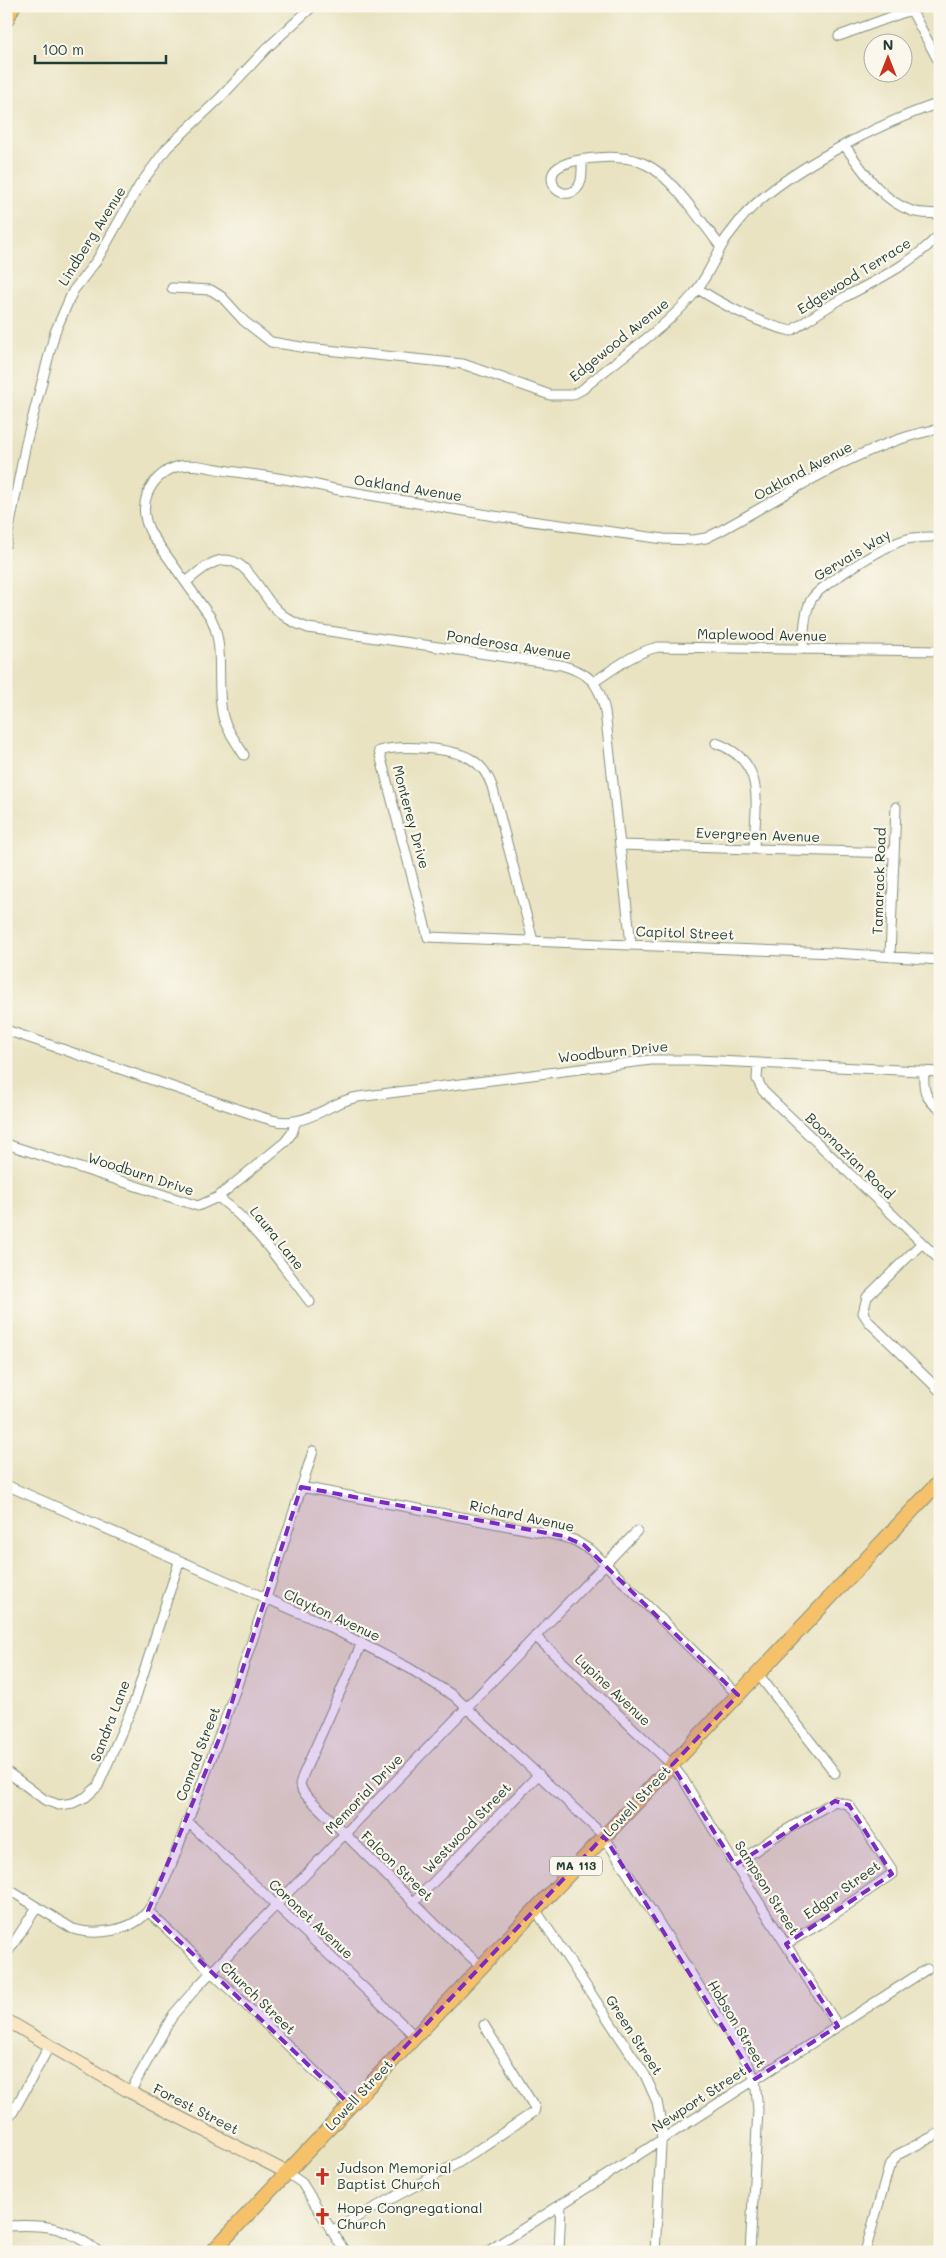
<svg xmlns="http://www.w3.org/2000/svg" width="946" height="2258" font-family="Mali,sans-serif">
	<style>
		.lines { fill: none; stroke-linecap: round; stroke-linejoin: round }
		.street-casing { stroke: #84907b; stroke-width: 11 }
		.secondary-casing { stroke: #84907b; stroke-width: 14 }
		.primary-casing { stroke: #84907b; stroke-width: 16 }
		.highway-casing { stroke: #84907b; stroke-width: 18 }
		.street { stroke: #fff; stroke-width: 9 }
		.secondary { stroke: #fbe6c4; stroke-width: 12 }
		.primary { stroke: #f5c16b; stroke-width: 14 }
		.highway { stroke: #f5c16b; stroke-width: 16 }
		.marked { fill: #7b2cbf; fill-opacity: 0.2; stroke: #7b2cbf; stroke-width: 4; stroke-dasharray: 10 6; stroke-linejoin: round }
		.labels { text-anchor: middle; stroke-width: 4.5; stroke-linejoin: round; paint-order: stroke }
		.shield { fill: #fbf7ec; stroke: #61756b; stroke-width: 1 }
		.shield-label { font-size: 12px; font-weight: bold; fill: #1f3d34 }
		.street-label { font-size: 14px; fill: #1f3d34; stroke: #fbf7ec }
		.poi-label { font-size: 14px; fill: #1f3d34; stroke: #fbf7ec; text-anchor: start }
	</style>
	<rect width="100%" height="100%" fill="#fbf7ec"/>
	<filter id="ink" filterUnits="userSpaceOnUse"><feTurbulence type="fractalNoise" baseFrequency=".02" numOctaves="2"/><feDisplacementMap in="SourceGraphic" scale="10" xChannelSelector="R" yChannelSelector="G"/><feConvolveMatrix kernelMatrix="1 2 1 2 8 2 1 2 1" color-interpolation-filters="sRGB"/></filter>
	<filter id="wash" filterUnits="userSpaceOnUse"><feTurbulence type="fractalNoise" baseFrequency=".0096" numOctaves="4" result="noise"/><feDisplacementMap in="SourceGraphic" scale="20" xChannelSelector="R" yChannelSelector="G"/><feGaussianBlur stdDeviation="1.12" result="paint"/><feColorMatrix in="noise" values="0 0 0 0 0 0 0 0 0 0 0 0 0 0 0 0 0 1.4 0 .05"/><feComposite in="paint" operator="in"/></filter>
	<g filter="url(#wash)">
		<rect width="100%" height="100%" fill="#e9e3c2"/>
	</g>
	<g filter="url(#ink)">
		<g class="lines">
			<defs>
				<path id="street" d="M909 6 940 64
					M839 36 921 6
					M845 146C863 171 882 201 912 211 920 214 931 213 940 214
					M582 160C582 172 584 190 569 193 564 194 559 192 555 188 553 185 552 181 552 177 553 158 606 156 621 158 630 158 639 161 647 165 672 177 703 224 721 247
					M172 288 211 290 222 297 244 321 271 342 307 348 463 364 550 395H572L583 389C619 357 661 332 692 296 707 279 714 259 725 240 730 233 736 226 741 219 780 173 882 122 940 103
					M698 289C727 307 757 323 791 331 808 320 825 308 843 298 877 280 913 263 940 234
					M6 544 26 443 55 332 73 291 97 260 139 186 167 148 219 99 267 48 313 6
					M186 582C195 575 204 566 215 562 245 551 258 591 275 608 284 618 296 624 308 628L561 665C589 673 599 682 605 711L631 944
					M803 649C804 634 804 614 811 600 819 585 887 545 904 540 913 537 922 537 931 537
					M594 682C615 668 633 653 658 647L940 651
					M716 743C768 762 755 804 754 849
					M244 755C237 743 227 731 223 717 215 684 226 649 211 618L152 535C145 523 142 509 147 495 152 481 165 469 180 466 195 463 213 469 229 471 264 476 299 480 334 489L494 516 664 539 693 540 706 538 720 531C786 495 866 441 940 429
					M620 845 894 853
					M533 941 492 786C488 775 481 765 471 759 452 748 400 744 379 751L428 937 835 953 940 960
					M890 957 896 807
					M6 1030 249 1113C264 1118 280 1124 295 1121 317 1118 334 1101 358 1097L651 1060H697L940 1072
					M758 1063 757 1079 763 1091 940 1260
					M924 1071C923 1088 924 1099 940 1109
					M6 1144 198 1206 218 1197 285 1142 292 1133 296 1121
					M218 1197C256 1226 281 1264 310 1302
					M922 1243 867 1297 863 1313 869 1322 940 1391
					M6 1485 316 1620 409 1668 454 1696 604 1836 747 2062 755 2079 758 2110 750 2252
					M301 1487 551 1534 574 1540 592 1551 738 1695
					M535 1636 672 1765 683 1779 735 1865 838 2026
					M362 1643 303 1775 300 1784 303 1792 439 1928 481 1966
					M758 1674 835 1773
					M6 1771 45 1800 59 1805 73 1803 86 1797 98 1786 134 1703 179 1562
					M187 1821 415 2036
					M735 1865 776 1836 835 1801 849 1805 891 1868 892 1874 823 1922 786 1944
					M6 1888 73 1929C96 1936 132 1931 147 1912 165 1889 182 1835 193 1807 238 1690 275 1571 313 1451
					M414 1902 539 1774
					M535 1909 645 2075 657 2102 662 2128 655 2252
					M148 1911 350 2105
					M6 1955 37 1907
					M130 2092 173 2015 197 1987 637 1531
					M6 2119 13 2112 50 2045
					M286 2172 302 2183 345 2252
					M6 2226C48 2224 65 2226 99 2252
					M331 2231 458 2163 534 2112 535 2108 484 2025
					M487 2252 927 1969
					M559 2252 561 2204
					M865 2252 889 2167 897 2155 940 2133"/>
				<path id="secondary" d="M6 2020 130 2092 286 2172"/>
				<path id="primary" d="M212 2252 940 1481"/>
				<path id="highway" d="M6 19 12 6"/>
			</defs>
			<use href="#street" class="street-casing"/>
			<use href="#secondary" class="secondary-casing"/>
			<use href="#primary" class="primary-casing"/>
			<use href="#highway" class="highway-casing"/>
			<use href="#street" class="street"/>
			<use href="#secondary" class="secondary"/>
			<use href="#primary" class="primary"/>
			<use href="#highway" class="highway"/>
		</g>
	</g>
	<path class="marked" d="M301 1487 563 1536 584 1545 738 1695 672 1765 735 1865 835 1801 849 1805 892 1874 786 1944 838 2026 755 2079 604 1836 350 2105 148 1911 224 1727Z"/>
	<defs>
		<symbol id="church-bare" viewBox="-9 -9 18 18"><path d="M-1.2-6h2.4v3.5h3.3v2.4h-3.3V6h-2.4V-.1h-3.3v-2.4h3.3Z" fill="#c8321e" stroke="#fbf7ec" stroke-width="2.5" paint-order="stroke"/></symbol>
	</defs>
	<g fill-rule="evenodd">
		<use href="#church-bare" x="310" y="2164" width="25" height="25"/>
		<use href="#church-bare" x="310" y="2204" width="25" height="25"/>
	</g>
	<g class="labels">
		<rect class="shield" x="550" y="1856.5" width="52" height="19" rx="4"/>
		<g class="shield-label">
			<text x="576" y="1870">MA 113</text>
		</g>
		<g class="street-label">
			<text transform="translate(92 236) rotate(-58)" y="5">Lindberg Avenue</text>
			<text transform="translate(854 276) rotate(-32)" y="5">Edgewood Terrace</text>
			<text transform="translate(619 340) rotate(-39)" y="5">Edgewood Avenue</text>
			<text transform="translate(803 471) rotate(-28)" y="5">Oakland Avenue</text>
			<text transform="translate(408 488) rotate(9)" y="5">Oakland Avenue</text>
			<text transform="translate(852 555) rotate(-31)" y="5">Gervais Way</text>
			<text transform="translate(762 635) rotate(1)" y="5">Maplewood Avenue</text>
			<text transform="translate(509 645) rotate(9)" y="5">Ponderosa Avenue</text>
			<text transform="translate(411 817) rotate(75)" y="5">Monterey Drive</text>
			<text transform="translate(758 835) rotate(2)" y="5">Evergreen Avenue</text>
			<text transform="translate(879 881) rotate(-88)" y="5">Tamarack Road</text>
			<text transform="translate(685 933) rotate(2)" y="5">Capitol Street</text>
			<text transform="translate(613 1052) rotate(-6)" y="5">Woodburn Drive</text>
			<text transform="translate(850 1156) rotate(44)" y="5">Boornazian Road</text>
			<text transform="translate(141 1174) rotate(18)" y="5">Woodburn Drive</text>
			<text transform="translate(277 1238) rotate(51)" y="5">Laura Lane</text>
			<text transform="translate(522 1516) rotate(12)" y="5">Richard Avenue</text>
			<text transform="translate(332 1615) rotate(25)" y="5">Clayton Avenue</text>
			<text transform="translate(613 1690) rotate(43)" y="5">Lupine Avenue</text>
			<text transform="translate(110 1721) rotate(-69)" y="5">Sandra Lane</text>
			<text transform="translate(198 1754) rotate(-69)" y="5">Conrad Street</text>
			<text transform="translate(364 1794) rotate(-46)" y="5">Memorial Drive</text>
			<text transform="translate(637 1801) rotate(-47)" y="5">Lowell Street</text>
			<text transform="translate(467 1828) rotate(-46)" y="5">Westwood Street</text>
			<text transform="translate(397 1866) rotate(44)" y="5">Falcon Street</text>
			<text transform="translate(767 1888) rotate(58)" y="5">Sampson Street</text>
			<text transform="translate(842 1890) rotate(-35)" y="5">Edgar Street</text>
			<text transform="translate(311 1919) rotate(43)" y="5">Coronet Avenue</text>
			<text transform="translate(258 1998) rotate(44)" y="5">Church Street</text>
			<text transform="translate(737 2024) rotate(59)" y="5">Hobson Street</text>
			<text transform="translate(634 2035) rotate(57)" y="5">Green Street</text>
			<text transform="translate(359 2095) rotate(-47)" y="5">Lowell Street</text>
			<text transform="translate(699 2099) rotate(-33)" y="5">Newport Street</text>
			<text transform="translate(196 2109) rotate(27)" y="5">Forest Street</text>
		</g>
		<g class="poi-label">
			<text x="337" y="2173">Judson Memorial<tspan x="337" dy="16">Baptist Church</tspan></text>
			<text x="337" y="2213">Hope Congregational<tspan x="337" dy="16">Church</tspan></text>
		</g>
	</g>
	<rect width="946" height="2258" fill="none" stroke="#fbf7ec" stroke-width="25"/>
	<g transform="translate(888 58)"><circle r="24" fill="#fbf7ec" stroke="#a3ada2"/>
	<path d="M0-4L9 19L0 12L-9 19Z" fill="#c8321e"/>
	<text y="-8" font-size="14" font-weight="bold" text-anchor="middle" fill="#1f3d34">N</text>
	</g>
	<path d="M35 55v8h131v-8" fill="none" stroke="#1f3d34" stroke-width="2.5"/>
	<text x="42" y="55" font-size="15" fill="#1f3d34" stroke="#fbf7ec" stroke-width="4" paint-order="stroke">100 m</text>
</svg>
